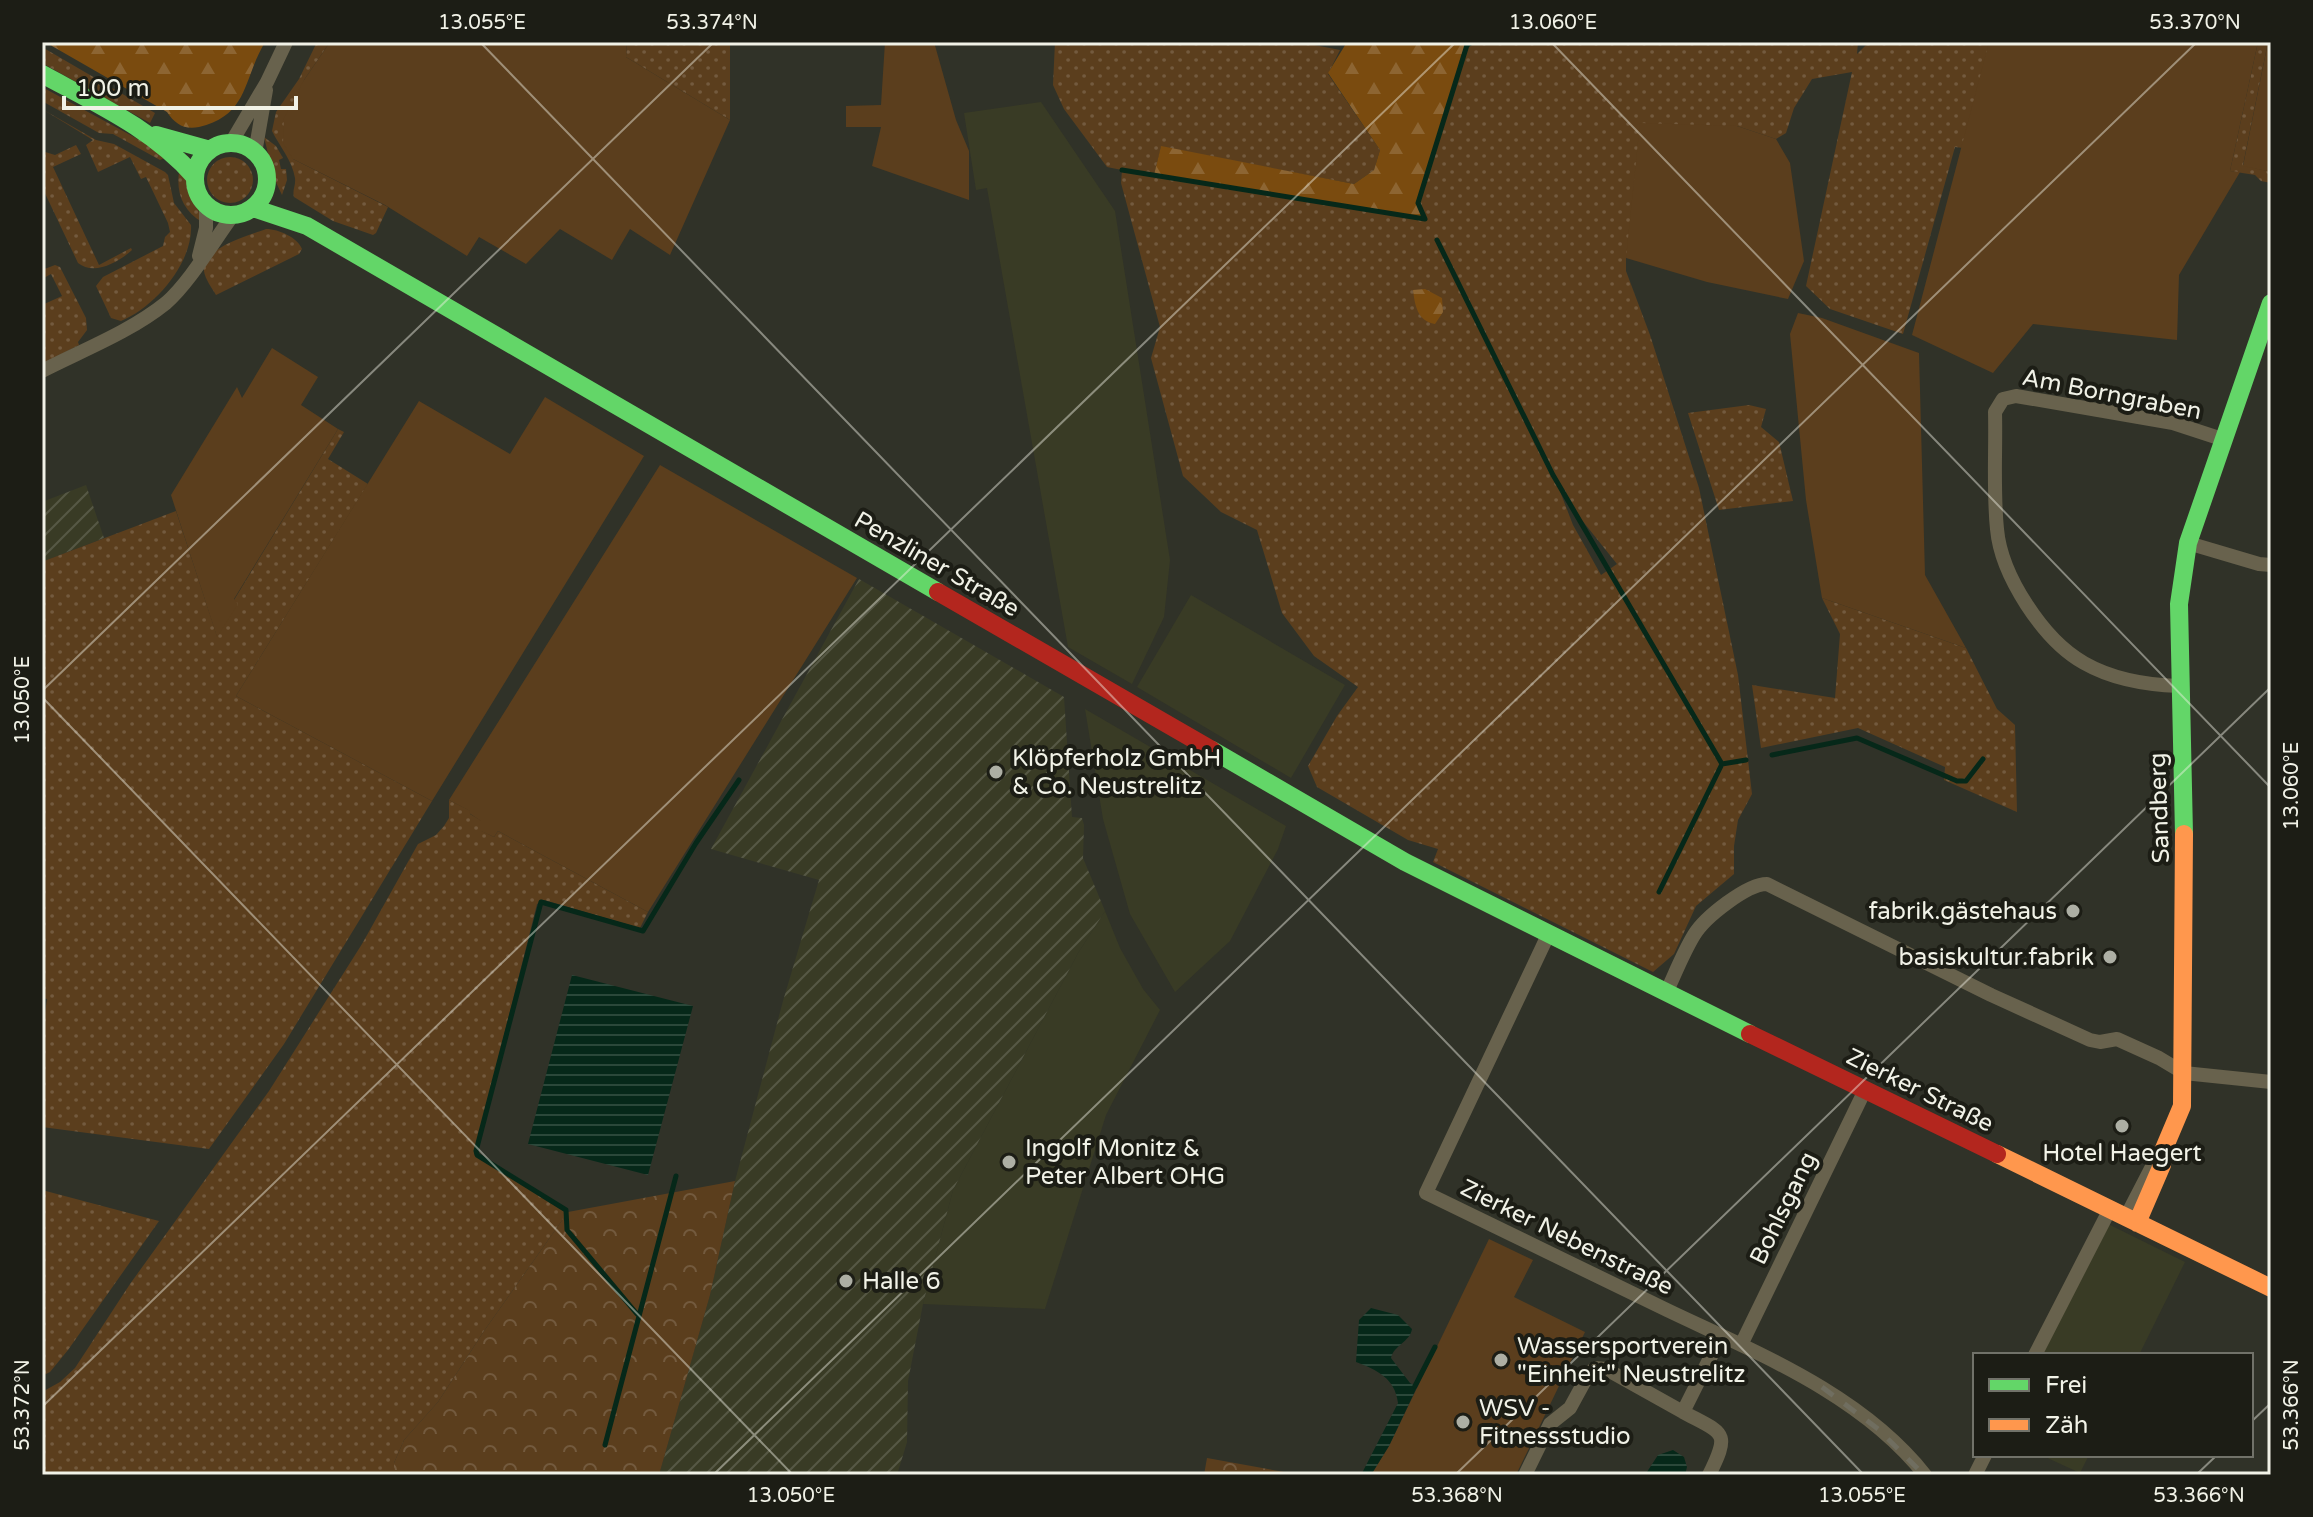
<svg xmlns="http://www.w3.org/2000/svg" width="2313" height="1517" font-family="'Varela Round',sans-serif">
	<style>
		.built { fill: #393b25 }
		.industrial { fill: url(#industrial-furrows) }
		.grass { fill: url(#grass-dots); fill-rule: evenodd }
		.forest { fill: url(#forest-firs) }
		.park { fill: url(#park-crowns) }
		.garden { fill: #5b3e1d }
		.water { fill: url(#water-rules) }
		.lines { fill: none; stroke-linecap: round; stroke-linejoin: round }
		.stream { stroke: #062819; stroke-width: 5 }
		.street { stroke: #68624d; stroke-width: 14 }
		.fast { stroke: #63d668; stroke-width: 18 }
		.slow { stroke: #ff974d; stroke-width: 18 }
		.jam { stroke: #b3261e; stroke-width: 18 }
		.rail { stroke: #706e60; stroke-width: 5; stroke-dasharray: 14 14; stroke-linecap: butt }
		.ticks { fill: none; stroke: #f1f2e7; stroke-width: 2; stroke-opacity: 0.45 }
		.poi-dot { fill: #adafa4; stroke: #1c1d15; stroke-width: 3 }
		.labels { text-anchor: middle; stroke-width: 8; stroke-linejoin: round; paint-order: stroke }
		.street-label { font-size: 24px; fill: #f1f2e7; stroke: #1c1d15 }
		.poi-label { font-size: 24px; fill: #f1f2e7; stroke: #1c1d15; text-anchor: start }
		.neatline { fill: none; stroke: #f1f2e7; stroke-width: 3 }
		.ticks-label { font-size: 20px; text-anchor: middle; fill: #f1f2e7 }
	</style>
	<defs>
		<pattern id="industrial-furrows" width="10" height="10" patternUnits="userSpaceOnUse" patternTransform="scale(2)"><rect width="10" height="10" fill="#393b25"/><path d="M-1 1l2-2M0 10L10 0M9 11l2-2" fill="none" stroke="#565845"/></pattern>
		<pattern id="grass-dots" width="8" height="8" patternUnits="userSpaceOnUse" patternTransform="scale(2)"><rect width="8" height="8" fill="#5b3e1d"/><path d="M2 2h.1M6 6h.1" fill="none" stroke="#735a3e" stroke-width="1.8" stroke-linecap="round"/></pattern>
		<pattern id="forest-firs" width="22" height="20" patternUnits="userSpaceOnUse" patternTransform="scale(2)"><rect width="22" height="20" fill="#7a4b0f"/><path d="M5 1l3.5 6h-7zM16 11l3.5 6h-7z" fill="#8d6532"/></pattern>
		<pattern id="park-crowns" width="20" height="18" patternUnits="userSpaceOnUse" patternTransform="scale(2)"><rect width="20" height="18" fill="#5b3e1d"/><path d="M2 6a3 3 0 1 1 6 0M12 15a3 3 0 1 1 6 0" fill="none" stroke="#735a3e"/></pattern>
		<pattern id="water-rules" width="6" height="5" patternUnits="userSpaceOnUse" patternTransform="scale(2)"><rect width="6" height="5" fill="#062819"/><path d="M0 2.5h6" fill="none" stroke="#2b483a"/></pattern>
	</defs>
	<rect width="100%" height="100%" fill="#303228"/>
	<path class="built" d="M1041 102 1115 211 1170 560 1164 617 1132 684 1068 647 987 188 976 190 964 113Z
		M1191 595 1345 685 1291 778 1137 687Z
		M1085 709 1286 826 1278 849 1230 941 1175 992 1130 914 1103 819Z
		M1105 911 1120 948 1143 989 1160 1010 1106 1115 1045 1309 923 1304 953 1190 1078 953Z
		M2108 1224 2185 1262 2139 1355H2042Z
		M2041 1455H2089L2080 1473Z"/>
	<path class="industrial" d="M86 485 104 538 44 561 42 502Z
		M859 579 1064 697 1072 817 1082 818 1084 825 1083 858 1105 911 1078 953 953 1190 923 1304 908 1381 907 1442 897 1475H659L710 1295 735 1181 783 1001 819 880 711 849Z"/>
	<path class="grass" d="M317 42H330L304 80 293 159 388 207 376 233 373 235 333 221 294 197C292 190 296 186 295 178 292 160 280 147 272 131L276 112 299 79Z
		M627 42H730V120L626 57Z
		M1055 42H1299L1340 50 1328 74 1380 150 1374 170 1354 184 1161 147 1154 175 1425 219 1418 203 1467 45 1472 42H1858L1857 54 1869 42 1989 44 1963 148 1955 147 1903 334 1830 309 1806 286 1852 72 1812 79 1794 108 1786 133 1776 139 1737 126 1626 258V271L1650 335 1699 488 1738 675 1752 794 1738 820 1734 846V874L1696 906 1674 954 1653 972 1433 862 1438 849 1408 840 1317 787 1308 766 1337 716 1358 687 1314 656 1282 613 1257 530 1221 512 1183 476 1151 358 1160 327 1121 183 1122 170 1107 167 1064 109 1053 85ZM1556 481 1573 509 1617 564 1601 575 1573 525Z
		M2258 42H2268L2243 165 2271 172V183L2261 181 2255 175 2230 171Z
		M42 47 155 113 150 123 42 63Z
		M42 87 169 156 160 160 113 134 99 133 42 101Z
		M42 109 96 140 114 144 165 172 168 175 174 203 191 225C193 263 155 307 121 321L111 318 96 286 103 277 163 246 165 237 170 232 168 223 146 177 141 179 130 157 98 172 86 145 93 140Z
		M264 137 276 146 283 158 279 160 281 169H286L287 180 282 195 274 178Z
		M76 145 81 154 53 167 99 265 131 248 132 250C119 262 94 276 78 263L42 187V151L55 155Z
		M207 180a23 23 0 1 1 46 0a23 23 0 1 1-46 0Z
		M179 172 189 180 202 222C183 211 176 193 179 172Z
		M266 229C279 229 298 238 302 249L299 254 216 295C212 288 205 279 204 271 201 248 250 235 266 229Z
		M55 265 60 267 86 318 87 330 78 342 79 345 42 364V305L62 296 51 274 42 279V270Z
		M1749 405 1766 409 1761 427 1779 442 1793 501 1719 510 1688 413Z
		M338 429 344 432 328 459 368 484 236 696 432 801 284 1044 209 1149 42 1127V1034L47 999 42 998 44 561 176 511 217 636 234 600Z
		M1822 598 1966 648 1997 709 2015 725 2017 812 1944 780 1945 767 1858 728 1761 748 1752 685 1835 698 1840 634Z
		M449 800 471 811 470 814 482 821V831L494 837 498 831 648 912 640 928 544 900 537 904 474 1154 568 1212 484 1331 438 1402 404 1440 394 1463V1475H42V1392L60 1382 75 1368 130 1284 269 1091 362 944 418 844 436 835 444 826 449 818Z
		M42 1190 159 1221 68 1350 50 1372 42 1376Z"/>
	<path class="forest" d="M45 42H265C242 81 249 115 199 127 184 130 175 124 167 112Z
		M1347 42H1472L1467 46 1418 203 1425 219 1154 175 1161 146 1354 184 1374 170 1380 150 1328 73Z
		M1425 289 1442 298 1443 312 1435 324C1417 321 1415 305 1413 290Z"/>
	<path class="park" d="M735 1181 710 1295 659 1475H394V1463L404 1440 438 1402 484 1331 568 1212Z
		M1207 1458 1301 1475H1204Z"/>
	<path class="garden" d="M330 42H627L626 57 730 120 670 255 630 229 612 260 560 229 526 264 479 237 467 256 385 205 293 159 283 143 284 118 304 80Z
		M885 42H934L956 120 969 151V200L872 166 881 127H846V106L881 105Z
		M1989 42H2258L2230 171 2240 172 2179 275 2177 340 2033 324 1993 373 1912 335Z
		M2268 42H2271V172L2243 166Z
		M1640 123 1737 126 1776 139 1790 163 1804 261 1788 299 1707 282 1626 258Z
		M1798 313 1822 318 1919 353 1925 575 1966 648 1822 598 1806 500 1790 334Z
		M272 348 318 377 301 405 338 429 234 599 238 604 217 637 171 495 237 387 242 398Z
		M545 397 644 456 432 801 236 696 419 401 510 454Z
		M660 465 857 578 648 912 498 831 494 837 481 831V821L469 813 470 811 449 800Z
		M1489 1239 1533 1260 1514 1297 1585 1332 1516 1475H1371L1389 1446Z"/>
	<path class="water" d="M572 975 693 1006 648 1175 528 1144Z
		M1371 1308 1398 1315 1412 1329C1410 1342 1394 1345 1391 1358L1410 1383 1417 1387 1389 1446 1371 1475H1361L1398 1403C1395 1378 1377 1370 1356 1362L1359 1320Z
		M1673 1450 1684 1457 1687 1467 1685 1475H1645L1658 1455Z"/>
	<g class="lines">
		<path class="stream" d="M1122 170 1425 219
			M1425 219 1418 203 1467 45 1472 42
			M1437 240 1553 475 1722 764 1659 892
			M1772 755 1857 738 1957 781H1966L1983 759
			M1722 764 1746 760
			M637 1314 567 1230 566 1210 477 1155 476 1151 541 902 643 931 696 843 739 780
			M1415 1386 1435 1347
			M605 1445 676 1176"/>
		<path class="street" d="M231 143 267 82 286 42
			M255 153 266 90
			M199 256 206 228V206
			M42 371C83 350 130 332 166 303 190 282 213 242 233 215
			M2188 543 2259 564 2271 565
			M2179 686C2148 685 2112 679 2084 663 2043 640 2001 575 1997 529 1993 490 1996 450 1995 412L2003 399 2016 396 2173 423 2225 440
			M1548 935 1426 1193C1506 1232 1587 1271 1667 1310 1757 1353 1861 1394 1925 1475
			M1666 993C1675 974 1683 953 1694 935 1705 917 1747 884 1767 884L1991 995 2090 1040 2100 1042 2117 1039 2159 1058 2184 1073 2271 1082
			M2126 1217 2157 1157
			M1741 1345 1865 1090
			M2035 1355 2110 1209
			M1525 1475 1550 1424 1570 1408 1588 1375 1595 1368 1606 1369 1683 1412
			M1709 1475C1731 1431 1724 1434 1683 1412L1721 1336
			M1975 1475 1985 1455"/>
		<path class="fast" d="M42 74C97 104 153 129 195 177
			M156 135 210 150
			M195 179a36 36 0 1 1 72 0a36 36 0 1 1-72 0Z
			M253 208 307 226 938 592
			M1212 750 1405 862 1750 1034
			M2184 834 2179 604 2188 543 2271 303"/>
		<path class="slow" d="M1997 1154 2271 1288
			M2137 1223 2162 1165 2163 1151 2182 1106 2184 834"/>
		<path class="jam" d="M938 592 1212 750
			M1750 1034 1997 1154"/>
		<path class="rail" d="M1822 1387 1878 1429 1924 1475"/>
	</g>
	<path class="ticks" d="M480 42 1864 1475M1551 42 2271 788M42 691 714 42M42 697 793 1475M42 1407 1456 42M2251 1422 2271 1403M713 1475 2197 42M1455 1475 2271 687M2196 1475 2217 1455"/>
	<g class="poi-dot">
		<circle cx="996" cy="772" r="8"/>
		<circle cx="2073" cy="911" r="8"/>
		<circle cx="2110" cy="957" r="8"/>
		<circle cx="2122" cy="1126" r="8"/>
		<circle cx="1009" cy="1162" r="8"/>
		<circle cx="846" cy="1281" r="8"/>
		<circle cx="1501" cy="1360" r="8"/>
		<circle cx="1463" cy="1422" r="8"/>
	</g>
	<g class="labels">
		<g class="street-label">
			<text transform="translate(2112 394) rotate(11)" y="8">Am Borngraben</text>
			<text transform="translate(937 564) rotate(30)" y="8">Penzliner Straße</text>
			<text transform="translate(2159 808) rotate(-92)" y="8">Sandberg</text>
			<text transform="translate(1920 1090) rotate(26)" y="8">Zierker Straße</text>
			<text transform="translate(1783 1208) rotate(-64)" y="8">Bohlsgang</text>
			<text transform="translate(1567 1237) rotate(26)" y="8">Zierker Nebenstraße</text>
		</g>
		<g class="poi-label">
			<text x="1012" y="766">Klöpferholz GmbH<tspan x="1012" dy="28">&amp; Co. Neustrelitz</tspan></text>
			<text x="2057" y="919" text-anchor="end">fabrik.gästehaus</text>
			<text x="2094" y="965" text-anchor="end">basiskultur.fabrik</text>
			<text x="1025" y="1156">Ingolf Monitz &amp;<tspan x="1025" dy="28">Peter Albert OHG</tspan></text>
			<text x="2122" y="1161" text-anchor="middle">Hotel Haegert</text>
			<text x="862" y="1289">Halle 6</text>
			<text x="1517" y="1354">Wassersportverein<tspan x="1517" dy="28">"Einheit" Neustrelitz</tspan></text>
			<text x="1479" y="1416">WSV -<tspan x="1479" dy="28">Fitnessstudio</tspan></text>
		</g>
	</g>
	<rect width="2313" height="1517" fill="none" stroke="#1c1d15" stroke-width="88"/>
	<rect x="1973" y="1353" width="280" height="104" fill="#1c1d15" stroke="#717269" stroke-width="2"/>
	<rect x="1989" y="1379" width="40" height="12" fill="#63d668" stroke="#717269" stroke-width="2"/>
	<text x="2045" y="1393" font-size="24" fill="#f1f2e7">Frei</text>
	<rect x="1989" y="1419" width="40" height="12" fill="#ff974d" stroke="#717269" stroke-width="2"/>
	<text x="2045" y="1433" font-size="24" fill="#f1f2e7">Zäh</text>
	<path d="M64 96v12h232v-12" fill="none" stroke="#f1f2e7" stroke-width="4"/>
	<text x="76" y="96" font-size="24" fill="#f1f2e7" stroke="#1c1d15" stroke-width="6" paint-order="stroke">100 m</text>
	<rect x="44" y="44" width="2225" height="1429" class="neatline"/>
	<g class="ticks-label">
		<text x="482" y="29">13.055°E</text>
		<text x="712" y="29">53.374°N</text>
		<text x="1553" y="29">13.060°E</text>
		<text x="2195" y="29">53.370°N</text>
		<text transform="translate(22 700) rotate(-90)" y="7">13.050°E</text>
		<text transform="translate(2291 786) rotate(-90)" y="7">13.060°E</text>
		<text transform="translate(2291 1405) rotate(-90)" y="7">53.366°N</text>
		<text transform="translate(22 1405) rotate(-90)" y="7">53.372°N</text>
		<text x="791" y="1502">13.050°E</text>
		<text x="1457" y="1502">53.368°N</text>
		<text x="1862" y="1502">13.055°E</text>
		<text x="2199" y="1502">53.366°N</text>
	</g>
</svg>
